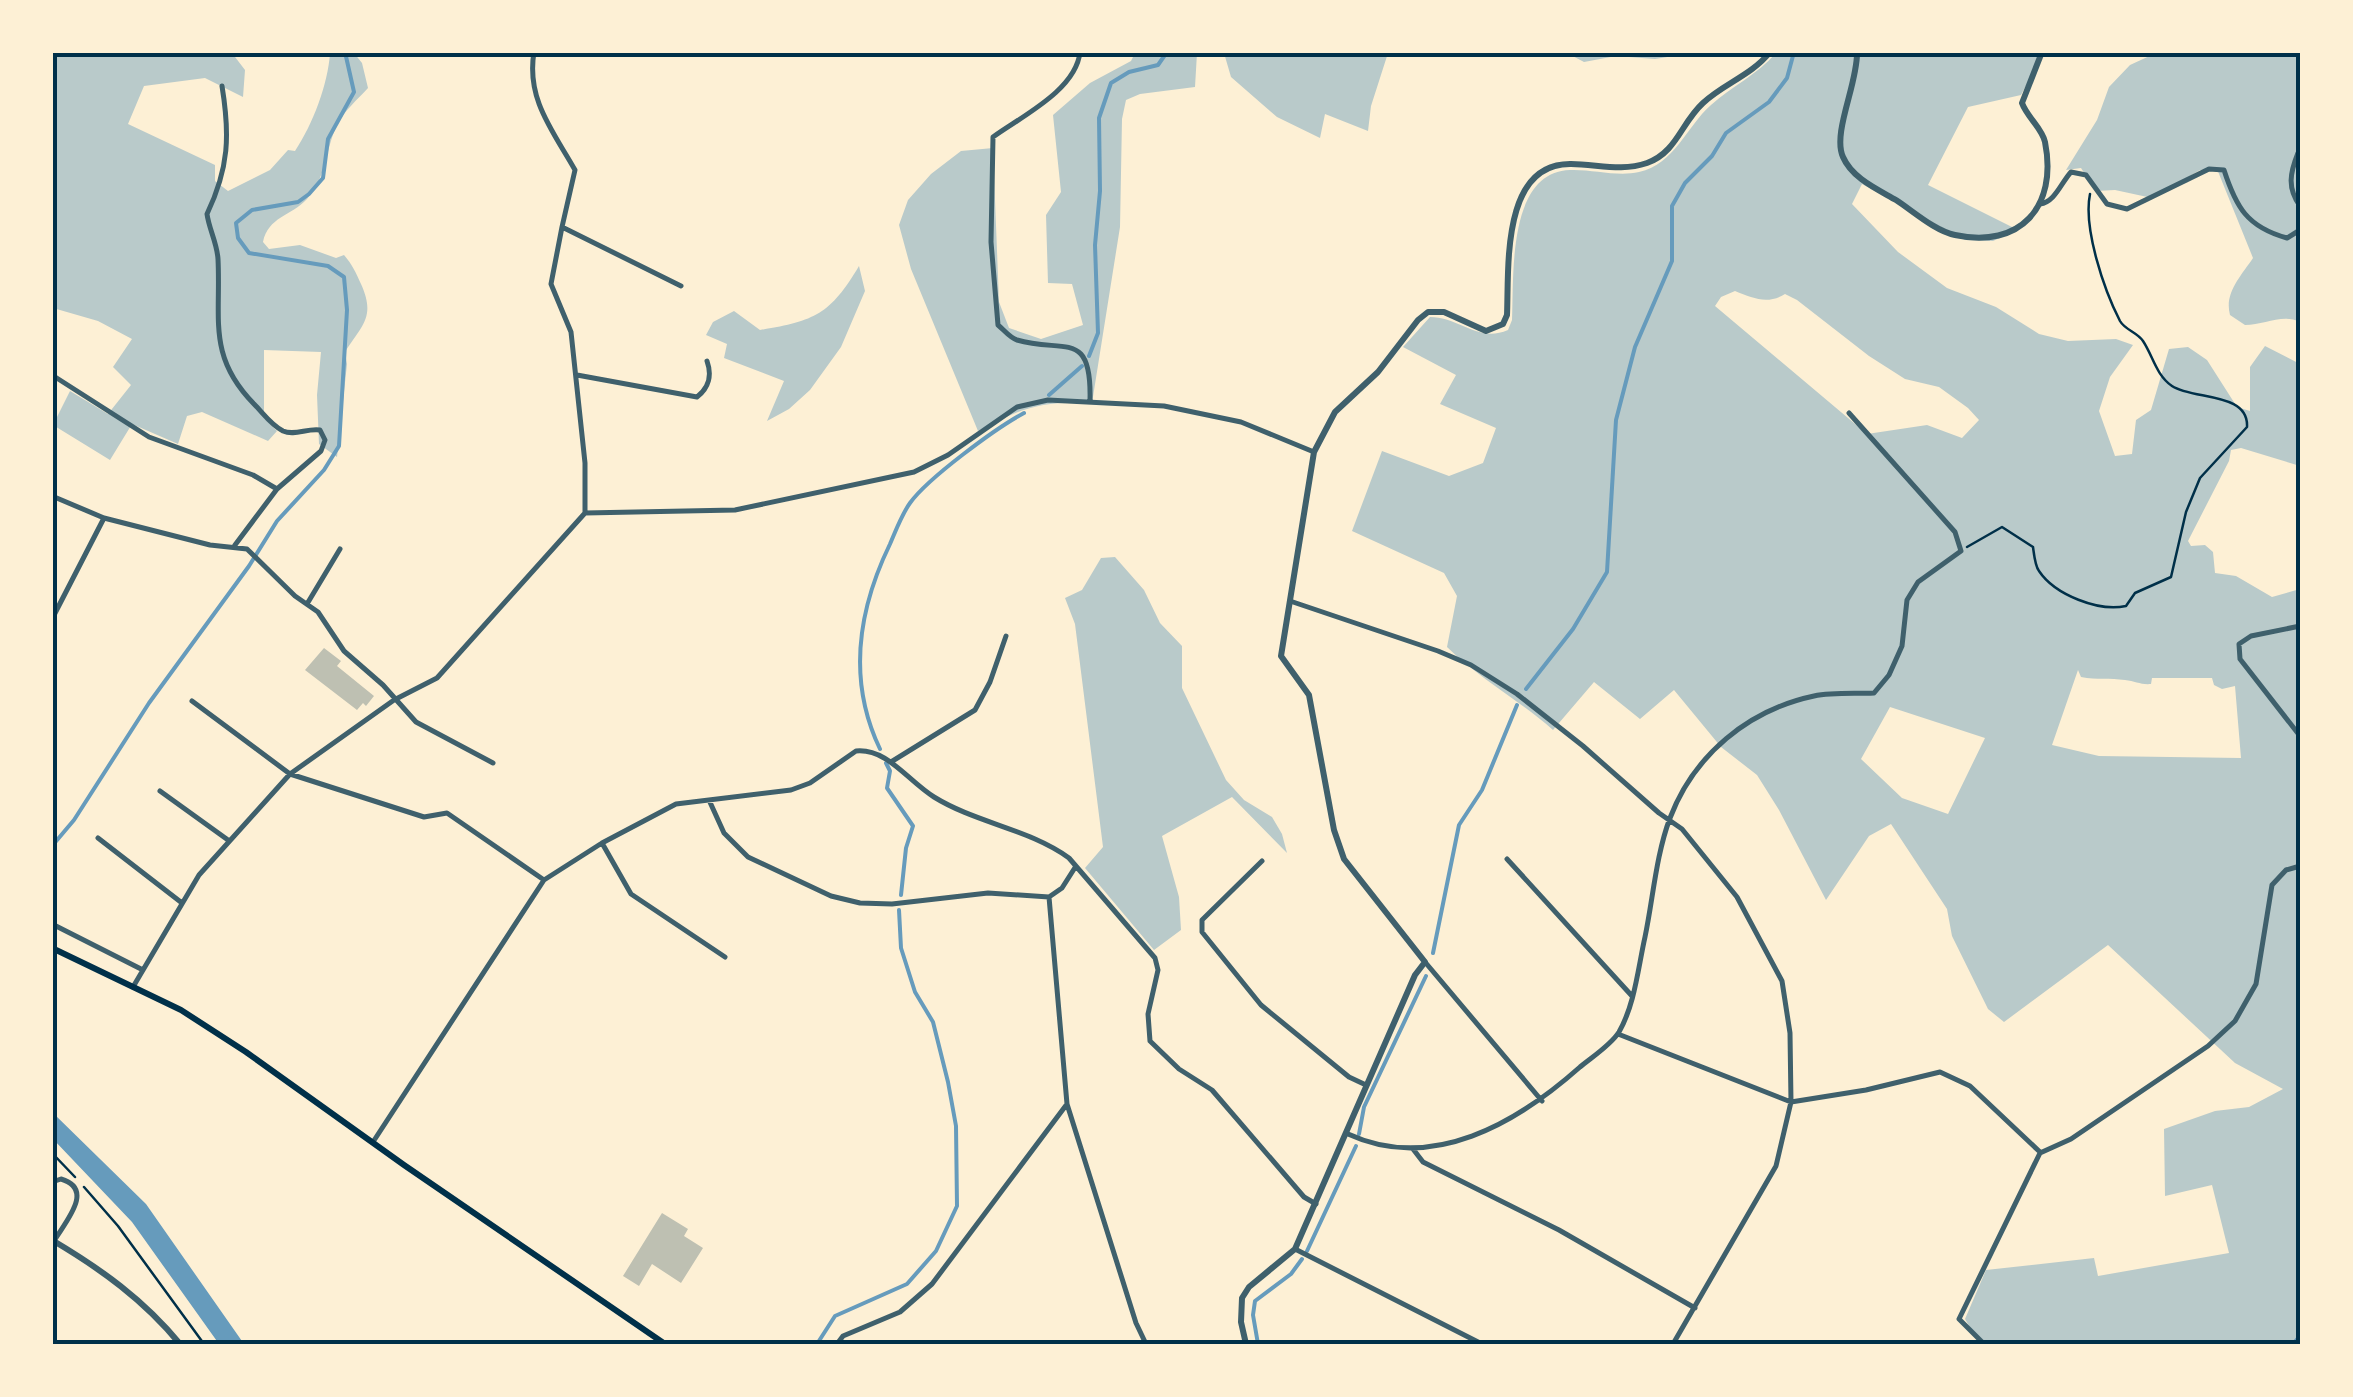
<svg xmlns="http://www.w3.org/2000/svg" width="2353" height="1397" font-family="Roboto,sans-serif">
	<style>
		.green { fill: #b9caca; fill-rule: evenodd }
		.water { fill: #669bbc }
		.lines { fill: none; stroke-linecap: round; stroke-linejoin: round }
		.stream { stroke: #669bbc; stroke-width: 4 }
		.building { fill: #bec0b2 }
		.path { stroke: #003049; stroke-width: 2.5 }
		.minor { stroke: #3f606c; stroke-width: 5 }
		.tertiary { stroke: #3f606c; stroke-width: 6 }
		.secondary { stroke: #003049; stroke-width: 6 }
		.neatline { fill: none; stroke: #003049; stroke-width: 4 }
	</style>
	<rect width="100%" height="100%" fill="#fdf0d5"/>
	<path class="green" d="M52 53H232L245 70 243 97 205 78 144 86 128 124 215 165V181L228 191 270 170 288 150 295 151C313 124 328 84 330 53H354L362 63 368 88C358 99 344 111 337 125 325 150 327 177 307 199 291 216 268 217 263 242L269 249 300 245 336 258 344 255C352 264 356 273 361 284 376 317 362 325 345 352L347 364 337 457 319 444 317 395 321 352 264 350V418L277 431 268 441 202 412 187 416 178 444 132 424 110 460 53 425 70 391 108 414 131 385 113 367 132 339 98 321 53 308Z
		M1135 53H1197L1195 87 1140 94 1126 100 1122 119 1120 227 1092 403C1040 401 1024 407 978 431L911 269 899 225 908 200 931 174 961 151 993 148 999 302 1009 328 1041 339 1083 325 1072 284 1048 283 1046 215 1061 192 1053 115 1090 83 1131 61Z
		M1224 53V52L1388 53 1371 106 1368 131 1325 114 1320 138 1277 117 1231 77Z
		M1567 53H1692L1655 59 1616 56 1584 62Z
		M1776 53H2043L2021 95 1968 107 1928 185 2018 230 1993 241 1965 240 1862 184 1852 204 1898 252 1947 288 1996 307 2039 334 2068 341 2116 339 2133 345 2110 377 2099 411 2115 456 2132 454 2136 420 2151 410 2169 349 2188 347 2207 360 2237 407 2250 411V367L2265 346 2300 364V466L2241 448 2231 450 2229 461 2188 541 2191 546 2205 545 2213 552 2215 573 2236 576 2272 597 2300 589V1344H1980L1965 1319 1986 1270 2094 1258 2098 1276 2229 1253 2212 1185 2165 1196 2164 1129 2215 1111 2249 1107 2283 1089 2235 1063 2108 945 2004 1022 1988 1009 1952 936 1947 909 1891 824 1869 836 1826 900 1779 810 1757 775 1721 747 1674 690 1640 719 1594 682 1553 730C1519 700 1480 679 1447 647L1457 596 1444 573 1352 531 1382 451 1449 476 1483 463 1496 428 1440 404 1456 375 1403 347 1430 317C1459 317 1478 343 1508 330L1512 320C1514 276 1507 172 1570 170 1592 169 1617 177 1639 172 1675 164 1686 127 1711 105 1732 86 1757 75 1776 53ZM1735 291C1753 298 1767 305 1785 294L1797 300 1869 356 1905 379 1939 387 1968 408 1979 420 1962 438 1927 425 1867 434 1715 306 1721 297ZM2078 670 2081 677C2097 680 2110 678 2125 680 2135 681 2141 685 2151 684L2152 678H2212L2214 685 2222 689 2235 686 2241 758 2099 756 2052 745ZM1890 707 1985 738 1948 814 1902 798 1861 759Z
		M2156 53H2300V322C2283 313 2264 325 2245 325L2230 315C2224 293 2241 276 2253 258L2217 169 2200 170 2152 198 2115 190 2096 191 2081 168 2066 170 2097 120 2109 87 2130 65Z
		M859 266 865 291 841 347 810 390 789 409 767 421 784 381 724 358 727 344 706 335 713 322 734 311 760 330C814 321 830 315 859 266Z
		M1115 557 1144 590 1160 623 1182 646V688L1226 780 1244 800 1272 817 1282 834 1287 853 1232 797 1162 836 1179 897 1181 930 1154 950 1085 868 1103 847 1075 624 1065 598 1082 590 1101 558Z"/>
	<path class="water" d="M52 1112 146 1204 244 1344H219L132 1222 53 1139Z"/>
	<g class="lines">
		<path class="stream" d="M1089 356 1098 333 1095 245 1100 191 1099 118 1111 83 1129 72 1158 65 1167 52
			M1049 395 1082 366
			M1526 689 1573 629 1607 572 1616 420 1635 347 1672 261V206L1685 183 1712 156 1726 133 1769 102 1787 78 1794 52
			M880 749C847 680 858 610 890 544 896 530 902 514 910 503 928 478 996 428 1024 413
			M886 763 890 771 887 788 913 826 906 848 901 895
			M52 846 74 820 149 703 249 566 277 521 324 470 339 446 347 310 344 277 328 266 249 253 238 238 236 223 252 210 298 202 309 194 323 178 328 139 354 92 345 52
			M1433 953 1459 825 1482 790 1517 705
			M1359 1134 1364 1107 1426 976
			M1307 1251 1356 1146
			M817 1344 835 1316 907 1284 936 1251 957 1206 956 1126 948 1082 933 1022 915 992 901 948 899 910
			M1258 1344 1253 1315 1255 1301 1291 1274 1302 1259
			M2293 1344 2300 1336"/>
	</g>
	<path class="building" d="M324 648 341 661 337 666 374 696 366 706 363 703 357 710 305 670Z
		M662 1213 688 1229 684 1236 703 1248 681 1283 652 1264 639 1286 623 1276Z"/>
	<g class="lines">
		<path class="path" d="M1967 547 2002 527 2033 547C2034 554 2035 566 2039 571 2055 595 2099 612 2126 606L2135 593 2171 577 2186 512 2200 478 2247 427C2249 392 2193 400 2172 386 2156 375 2153 356 2143 341 2137 332 2125 330 2120 321 2104 290 2083 228 2090 194
			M52 1153 75 1177
			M84 1187 118 1226 204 1344"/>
		<path class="minor" d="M534 52C526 99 553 131 575 170L562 227
			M1080 52C1076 90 1022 116 993 137L991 242 998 325C1004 330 1010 338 1017 340 1064 354 1092 328 1090 401
			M222 86C230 135 229 168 207 214 209 229 217 243 218 259 221 319 207 356 254 404 263 413 271 425 283 431 295 436 307 428 320 430L325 440 321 451 277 489 235 545
			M2298 153C2290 173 2287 188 2300 206
			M2040 204C2055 202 2061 183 2071 172L2086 175 2107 204 2127 209 2209 169 2224 170C2236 207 2247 227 2287 238L2300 230
			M52 375 149 437 253 475 277 489
			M577 375 697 397C709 388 712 375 707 361
			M52 496 104 518 210 545 247 549 295 596 318 612 344 651 383 685 416 722 493 763
			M585 513 735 510 914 472 948 455 1017 407 1048 400 1164 406 1241 422 1314 452
			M585 513V463L571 332 551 284 562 227 681 286
			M1290 601 1438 651 1471 665 1517 694 1583 746 1659 813 1682 829 1737 897 1782 981 1790 1033 1791 1102 1776 1166 1673 1344
			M307 604 340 549
			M52 619 104 518
			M2300 626 2251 636 2239 644 2240 659 2300 736
			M192 701 290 774 424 817 447 813 544 880
			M891 762 975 710 990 682 1006 636
			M160 791 228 840
			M709 800 724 833 748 857 831 896 860 903 892 904 988 893 1049 897 1067 1104 1136 1323 1146 1344
			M98 838 182 903
			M602 843 631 894 725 957
			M1507 859 1632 996
			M1262 861 1202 920V932L1261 1005 1349 1077 1366 1085
			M1049 897 1062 888 1076 866
			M52 924 143 970
			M1425 962 1542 1101
			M133 987 199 875 290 774 394 700 437 678 585 513
			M1618 1034 1791 1102 1866 1090 1940 1072 1970 1086 2040 1152
			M1348 1134C1432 1173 1517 1123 1580 1067 1592 1057 1611 1045 1619 1032 1635 1004 1638 968 1645 937 1653 899 1656 855 1670 818 1694 755 1748 710 1814 696 1833 692 1855 694 1874 693L1889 675 1902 646 1907 600 1918 582 1961 551 1955 532 1849 413
			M373 1142 544 880 602 843 676 804 791 790 810 783 856 751C887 748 908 781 934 797 976 823 1029 829 1069 858L1155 958 1158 970 1148 1014 1150 1041 1179 1069 1212 1090 1304 1197 1316 1204
			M1413 1149 1423 1162 1559 1230 1695 1308
			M52 1182 61 1179C95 1189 66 1221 54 1241
			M1295 1249 1482 1344
			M837 1344 843 1336 900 1312 932 1284 1067 1104
			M1984 1344 1959 1319 2040 1153 2071 1139 2208 1046 2235 1021 2256 984 2272 885 2286 870 2300 866"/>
		<path class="tertiary" d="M1857 52C1858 83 1832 133 1843 157 1852 178 1877 189 1896 200 1913 211 1935 231 1955 235 2020 249 2058 207 2045 142 2042 128 2027 117 2022 103L2042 52
			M52 1240C101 1269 144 1300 180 1344
			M1246 1344 1241 1322 1242 1298 1249 1287 1295 1249 1415 975 1425 962 1344 859 1334 830 1309 695 1281 656 1314 452 1335 412 1378 372 1418 320 1428 312H1444L1486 331 1503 324 1507 315C1509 268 1501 163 1571 164 1597 164 1621 172 1647 163 1677 152 1681 123 1703 103 1723 84 1752 75 1770 52"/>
		<path class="secondary" d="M52 948 181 1010 246 1052 404 1165 665 1344"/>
	</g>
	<rect width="2353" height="1397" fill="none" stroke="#fdf0d5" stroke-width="110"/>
	<rect x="55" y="55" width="2243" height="1287" class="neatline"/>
</svg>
